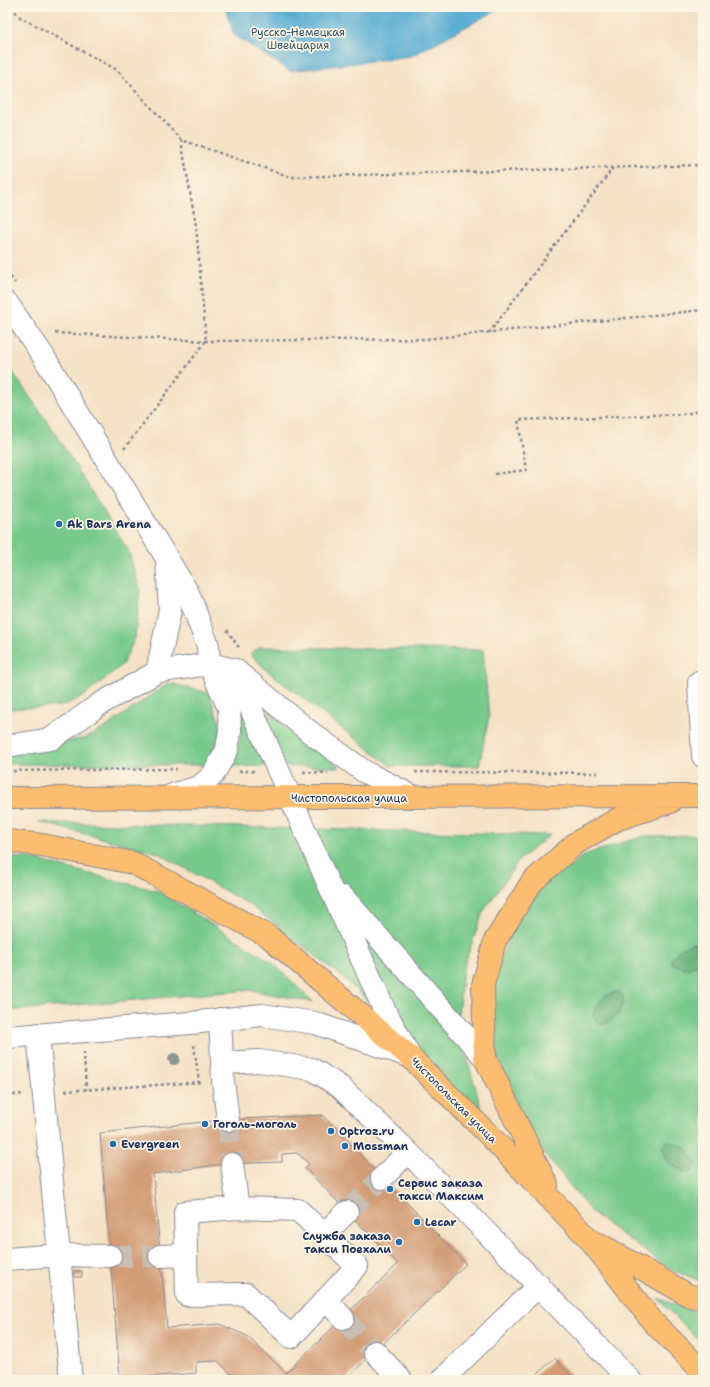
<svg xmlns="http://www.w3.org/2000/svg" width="710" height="1387" font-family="'Shantell Sans',sans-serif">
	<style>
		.green { fill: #78ca8c; stroke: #4a7c75 }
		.forest { fill: #62ae78; stroke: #3e6e6b }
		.water { fill: #56add3; stroke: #386e98 }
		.building { fill: #d19c76; fill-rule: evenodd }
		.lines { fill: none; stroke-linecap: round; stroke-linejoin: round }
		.minor-tunnel { stroke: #c9beb1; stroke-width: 22; stroke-dasharray: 22 11; stroke-linecap: butt }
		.minor-casing { stroke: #888892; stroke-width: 24 }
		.major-casing { stroke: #888892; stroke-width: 24 }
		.path { stroke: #888892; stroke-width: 2.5; stroke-dasharray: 3 3; stroke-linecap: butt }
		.minor { stroke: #fff; stroke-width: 22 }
		.major { stroke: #fcbd6f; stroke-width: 22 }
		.tree { fill: #8a9593 }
		.poi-dot { fill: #1f6fb2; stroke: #fcf5e5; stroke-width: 1.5 }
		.labels { text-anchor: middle; stroke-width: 3.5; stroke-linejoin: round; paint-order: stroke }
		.park-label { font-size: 11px; fill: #32566a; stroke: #fcf5e5 }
		.poi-label { font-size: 11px; font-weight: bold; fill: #1b2f5e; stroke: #fcf5e5; text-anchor: start }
		.street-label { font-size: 11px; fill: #1b2f5e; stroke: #fcf5e5 }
	</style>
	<rect width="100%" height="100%" fill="#fcf5e5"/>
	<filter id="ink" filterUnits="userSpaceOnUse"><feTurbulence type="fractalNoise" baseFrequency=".025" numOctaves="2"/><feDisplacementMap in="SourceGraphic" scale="8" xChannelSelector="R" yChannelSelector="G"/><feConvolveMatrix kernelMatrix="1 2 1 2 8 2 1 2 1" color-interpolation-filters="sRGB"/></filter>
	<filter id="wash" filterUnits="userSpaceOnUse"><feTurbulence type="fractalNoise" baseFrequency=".012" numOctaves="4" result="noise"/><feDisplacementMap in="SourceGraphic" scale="16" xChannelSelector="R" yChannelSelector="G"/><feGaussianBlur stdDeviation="0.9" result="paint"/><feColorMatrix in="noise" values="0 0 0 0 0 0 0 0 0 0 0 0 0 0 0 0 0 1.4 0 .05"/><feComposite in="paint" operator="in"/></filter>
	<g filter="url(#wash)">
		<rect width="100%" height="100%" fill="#f5e2c6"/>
		<path class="green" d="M7 364 57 436 128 550 140 589 135 638 122 665 84 696 62 706 7 709Z
			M260 647 483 650 489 717 479 766H391L266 670 250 654Z
			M226 680 340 767 231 766C247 727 243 717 226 680Z
			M169 683 209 693 222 729 207 765 7 764V751L86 738 103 729Z
			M39 822 550 835 519 860 483 912 463 969 457 1024 485 1121 346 980 250 905 158 853Z
			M703 835V1282L670 1269 593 1214 529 1134 499 1060 490 1014 496 968 516 922 546 881 587 854 644 836Z
			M7 857 28 858 158 891 272 962 313 1002 250 990 7 1011Z
			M657 1298 703 1315V1345Z"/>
		<path class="forest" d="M693 943 703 945V962L688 969 672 964 671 958 680 949Z
			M619 991 624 996C620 1013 618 1019 601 1025L596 1021 593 1014C598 1000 605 994 619 991Z
			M667 1141C684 1146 690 1148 696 1165L691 1171 684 1173 667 1161 662 1146Z"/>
		<path class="water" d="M225 7H503L411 56 290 71 234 35Z"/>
		<g id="blocks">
			<path class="building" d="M322 1115 466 1264 345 1380H237L218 1361 196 1362V1373L120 1379 100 1133 222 1120ZM297 1153 309 1164 305 1168 398 1264 286 1373 247 1336 219 1324 167 1328 153 1174 224 1164 282 1162V1154Z
				M74 1271H82V1277H74Z
				M554 1358 575 1380H531Z"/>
		</g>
	</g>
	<g filter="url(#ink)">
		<use href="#blocks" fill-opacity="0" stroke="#888892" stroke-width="1"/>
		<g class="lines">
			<path class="minor-tunnel" d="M228 1120 232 1164
				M347 1212 382 1178
				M110 1256H160
				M343 1318 375 1352"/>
			<defs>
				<path id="minor" d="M7 303 42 354 188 593 208 646 209 664 229 708 230 730 227 750 213 775 199 787 172 795
					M157 672 170 610 167 560
					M218 674 248 702 383 1007 410 1057
					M699 682 703 756
					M7 746 51 739 100 704 157 672 209 664 235 670 311 733 365 772 414 797
					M343 897 485 1058
					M220 1019 223 1081 228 1120
					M38 1034 71 1380
					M7 1037 191 1023 262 1015 315 1023 408 1056
					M224 1063 259 1061 312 1069 339 1086 408 1152 630 1380
					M232 1164 238 1208
					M382 1178 408 1152
					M238 1208 298 1210 357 1266 291 1337 246 1294 187 1295 185 1212Z
					M324 1234 347 1212
					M160 1256 186 1255
					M7 1259 59 1255 110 1256
					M326 1300 343 1318
					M375 1352 401 1380
					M442 1380 539 1285"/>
				<path id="major" d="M7 798 703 796
					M7 841 42 845 133 863 268 936 410 1057 485 1131 590 1240 653 1322 703 1372
					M547 1185 485 1058 483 985 495 941 532 882 576 843 618 819 670 802
					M599 1244 688 1295 703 1299"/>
			</defs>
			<use href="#minor" class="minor-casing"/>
			<use href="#major" class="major-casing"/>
			<path class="path" d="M11 7 20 17 117 70 181 140 291 177 703 165
				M7 272 15 283
				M55 333 206 341 426 339 703 310
				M489 333 613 168
				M124 449 206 341 196 226 181 140
				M495 474 526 470 518 420 682 414 703 411
				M227 630 240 649
				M7 771 177 769
				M239 771H254
				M303 772 328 773
				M415 772 597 773
				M194 1045 199 1082
				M84 1052 86 1090
				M65 1091 202 1082
				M7 1096 22 1094"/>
			<use href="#minor" class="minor"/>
			<use href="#major" class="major"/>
		</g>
		<circle class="tree" cx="174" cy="1059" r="6"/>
	</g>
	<g class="poi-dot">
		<circle cx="59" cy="524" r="4"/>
		<circle cx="205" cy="1124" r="4"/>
		<circle cx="331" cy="1131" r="4"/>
		<circle cx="113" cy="1144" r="4"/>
		<circle cx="345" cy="1146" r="4"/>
		<circle cx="390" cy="1189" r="4"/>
		<circle cx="417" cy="1222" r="4"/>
		<circle cx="399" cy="1242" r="4"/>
	</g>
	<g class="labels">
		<g class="park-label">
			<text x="298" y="36">Русско-Немецкая<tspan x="298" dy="13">Швейцария</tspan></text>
		</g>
		<g class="poi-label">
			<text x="67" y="528">Ak Bars Arena</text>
			<text x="213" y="1128">Гоголь-моголь</text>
			<text x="339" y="1135">Optroz.ru</text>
			<text x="121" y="1148">Evergreen</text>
			<text x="353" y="1150">Mossman</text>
			<text x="398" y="1187">Сервис заказа<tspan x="398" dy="13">такси Максим</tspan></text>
			<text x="425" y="1226">Lecar</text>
			<text x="391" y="1240" text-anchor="end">Служба заказа<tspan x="391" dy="13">такси Поехали</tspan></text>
		</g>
		<g class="street-label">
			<text x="349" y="802">Чистопольская улица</text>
			<text transform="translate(454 1100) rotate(45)" y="4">Чистопольская улица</text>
		</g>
	</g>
	<rect width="710" height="1387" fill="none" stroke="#fcf5e5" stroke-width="24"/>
</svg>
